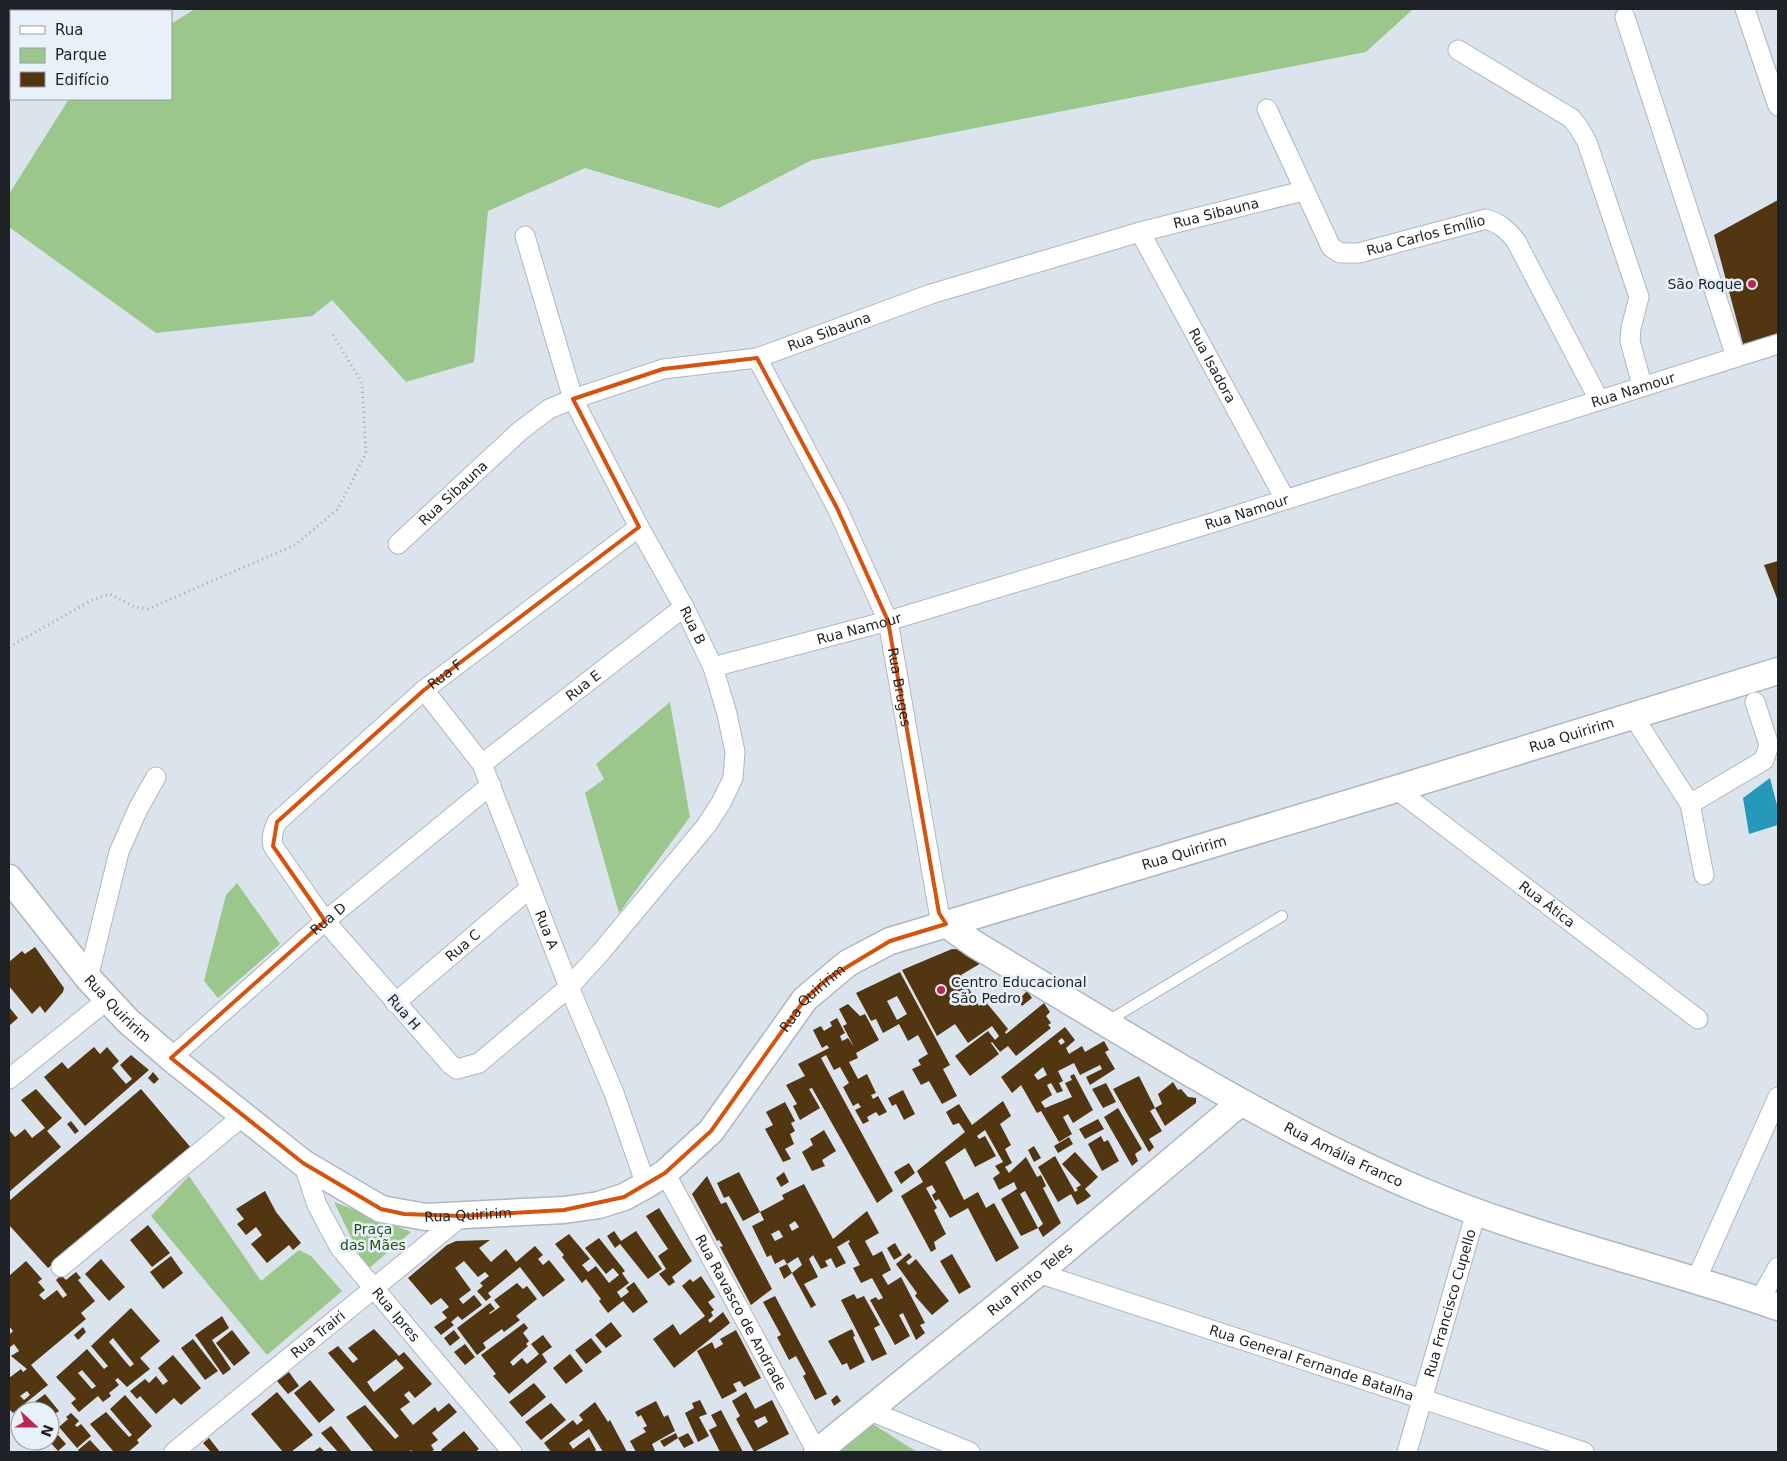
<svg xmlns="http://www.w3.org/2000/svg" width="1787" height="1461" font-family="'DejaVu Sans',sans-serif">
	<style>
		.green { fill: #9cc78c }
		.water { fill: #2699ba }
		.building { fill: #523511; fill-rule: evenodd }
		.lines { fill: none; stroke-linecap: round; stroke-linejoin: round }
		.lane-casing { stroke: #afb6c0; stroke-width: 12 }
		.street-casing { stroke: #afb6c0; stroke-width: 21 }
		.secondary-casing { stroke: #afb6c0; stroke-width: 29 }
		.path { stroke: #a2a8b1; stroke-width: 3; stroke-dasharray: 1 4; stroke-linecap: butt }
		.lane { stroke: #fff; stroke-width: 10 }
		.street { stroke: #fff; stroke-width: 19 }
		.secondary { stroke: #fff; stroke-width: 26 }
		.marked { fill: none; stroke: #d4530e; stroke-width: 4; stroke-linejoin: round }
		.poi-dot { fill: #b82851; stroke: #e8f0fa; stroke-width: 2 }
		.labels { text-anchor: middle; stroke-width: 5; stroke-linejoin: round; paint-order: stroke }
		.street-label { font-size: 14px; fill: #1e2125; stroke: #e8f0fa }
		.poi-label { font-size: 14px; fill: #1e2125; stroke: #e8f0fa; text-anchor: end }
		.park-label { font-size: 14px; fill: #25530c; stroke: #e8f0fa }
	</style>
	<rect width="100%" height="100%" fill="#dbe3ed"/>
	<path class="green" d="M195 9H1413L1366 52 812 160 719 208 585 168 488 211 474 362 406 382 332 300 312 316 156 333 9 227V194L69 99H171V24Z
		M670 702 690 817 619 913 585 793 604 779 596 764Z
		M237 883 280 944 218 998 204 981 226 895Z
		M189 1176 261 1281 299 1250 311 1256 342 1291 267 1355 151 1216Z
		M334 1202 411 1232 367 1270Z
		M873 1424 912 1449 918 1452H838Z"/>
	<path class="water" d="M1770 778 1778 809V825L1749 834 1743 798Z"/>
	<path class="building" d="M1778 200V333L1743 344 1714 235Z
		M1778 561V601L1764 565Z
		M35 947 64 988 63 992 45 1013 40 1006 32 1014 9 986V962L22 951 25 954Z
		M952 949 969 950 983 962 961 975 979 1006 985 1001 1000 1019 1008 1029 1005 1032 1006 1034 1044 1003 1050 1012 1046 1016 1051 1023 1048 1025 1051 1028 1016 1056 1008 1046 1000 1052 992 1042 991 1043 999 1054 970 1076 955 1056 988 1031 995 1040 999 1036 992 1026 968 1043 955 1024 937 1036 902 970Z
		M900 972 950 1065 943 1069 957 1096 942 1104 929 1081 921 1085 912 1069 921 1065 918 1060 928 1054 918 1035 908 1041 899 1024 883 1033 876 1019 871 1021 856 993ZM897 996 907 1014 897 1020 887 1001Z
		M1027 991 1032 998 1022 1006 1018 1000Z
		M848 1004 860 1016 865 1014 879 1040 856 1053 858 1058 849 1062 858 1079 867 1074 876 1093 871 1095 873 1099 878 1096 887 1112 879 1116 876 1112 867 1117 869 1121 863 1124 855 1110 861 1107 858 1103 853 1106 843 1087 849 1083 840 1067 834 1070 826 1055 821 1058 893 1191 877 1203 812 1088 809 1089 820 1108 800 1120 793 1106 797 1104 786 1085 805 1076 798 1064 829 1048 827 1045 822 1048 813 1030 821 1026 824 1031 832 1026 830 1022 837 1018 845 1033 840 1036 842 1041 848 1038 854 1047 843 1026 847 1024 839 1009Z
		M9 1007 18 1018 9 1026Z
		M1065 1027 1075 1040 1066 1048 1069 1054 1082 1046 1085 1052 1104 1041 1109 1050 1105 1052 1115 1069 1090 1085 1086 1077 1102 1069 1100 1065 1080 1075 1074 1063 1058 1071 1063 1081 1059 1083 1063 1091 1057 1093 1051 1083 1047 1085 1052 1095 1041 1102 1045 1108 1072 1097 1065 1083 1072 1080 1070 1076 1074 1074 1093 1110 1073 1123 1068 1114 1063 1117 1072 1134 1059 1142 1041 1111 1037 1113 1021 1085 1012 1093 1001 1077ZM1062 1038 1065 1042 1061 1045 1058 1041ZM1043 1067 1047 1075 1038 1080 1034 1075Z
		M94 1047 100 1054 107 1047 119 1061 112 1068 126 1084 132 1079 120 1065 131 1055 149 1070 85 1126 44 1077 62 1062 68 1069Z
		M153 1072 159 1079 154 1084 148 1078Z
		M1139 1076 1155 1108 1162 1104 1158 1094 1173 1082 1178 1090 1181 1089 1188 1097 1196 1098V1103L1165 1126 1155 1108 1150 1111 1162 1131 1149 1139 1154 1147 1149 1152 1113 1089Z
		M1106 1083 1116 1102 1103 1108 1092 1089Z
		M36 1089 62 1118 47 1131 61 1147 9 1192V1130L15 1137 25 1129 32 1138 45 1128 21 1100Z
		M141 1089 192 1149 48 1268 9 1225V1201Z
		M903 1090 915 1114 904 1120 896 1104 892 1106 888 1098Z
		M1003 1101 1011 1116 1000 1124 1011 1145 1005 1149 1012 1163 1005 1167 1009 1173 1026 1157 1037 1177 1041 1175 1046 1186 1043 1188 1061 1223 1043 1237 1038 1228 1043 1224 1025 1191 1020 1194 1038 1228 1021 1236 1001 1199 1017 1189 1014 1182 999 1190 993 1178 1000 1173 995 1166 1003 1162 985 1130 977 1136 979 1139 985 1136 996 1156 975 1167 965 1148 945 1162 964 1200 978 1192 986 1208 994 1203 1019 1248 996 1262 968 1208 950 1218 939 1199 935 1201 932 1195 936 1192 932 1185 926 1188 937 1208 934 1210 946 1234 934 1242 936 1249 931 1252 901 1196 923 1182 917 1171 965 1132 959 1123 953 1125 946 1112 959 1104 972 1125Z
		M785 1102 795 1121 791 1123 795 1131 790 1134 794 1144 785 1149 791 1159 783 1162 765 1129 773 1125 766 1112Z
		M1118 1108 1142 1149 1135 1154 1138 1161 1132 1166 1104 1117Z
		M1098 1119 1104 1129 1085 1139 1079 1129Z
		M71 1121 79 1131 75 1134 67 1124Z
		M824 1130 836 1151 822 1160 825 1166 812 1171 802 1152 813 1145 810 1139Z
		M1101 1136 1104 1142 1108 1140 1119 1161 1102 1171 1088 1144Z
		M1069 1137 1073 1144 1058 1153 1054 1146Z
		M1034 1146 1041 1158 1034 1162 1028 1150Z
		M1075 1152 1098 1177 1085 1189 1091 1196 1084 1201 1077 1205 1071 1194 1058 1202 1038 1167 1055 1156 1075 1192 1078 1190 1076 1188 1081 1185 1062 1164Z
		M909 1163 915 1173 901 1184 894 1172Z
		M739 1172 760 1212 743 1221 729 1196 724 1198 717 1183Z
		M784 1172 789 1182 781 1187 776 1178Z
		M707 1176 721 1204 726 1202 772 1289 751 1305 720 1247 723 1246 719 1240 717 1241 692 1194Z
		M804 1184 833 1239 867 1211 879 1233 865 1241 873 1256 882 1251 891 1270 882 1275 888 1285 901 1277 925 1323 920 1325 925 1333 916 1340 903 1313 899 1315 910 1336 895 1345 870 1300 876 1297 878 1300 883 1298 872 1278 861 1283 853 1268 860 1265 848 1243 850 1242 849 1240 837 1247 846 1263 836 1268 831 1258 825 1261 828 1266 821 1269 813 1255 809 1259 818 1277 804 1284 816 1305 811 1308 792 1273 802 1265 798 1257 787 1264 792 1273 784 1279 779 1268 787 1264 784 1259 775 1264 771 1255 767 1257 752 1226 764 1220 760 1212 784 1199 782 1195ZM795 1221 799 1227 792 1231 789 1225ZM779 1230 783 1237 775 1241 771 1234Z
		M265 1191 276 1212 301 1243 293 1250 289 1245 267 1263 251 1244 262 1235 256 1227 246 1235 237 1224 244 1219 236 1209Z
		M659 1208 692 1261 672 1277 675 1282 669 1286 659 1274 666 1269 658 1256 668 1249 646 1216Z
		M148 1225 170 1253 152 1267 130 1240Z
		M614 1231 621 1241 636 1231 662 1269 648 1279 620 1244 615 1248 607 1236Z
		M569 1234 590 1259 582 1265 588 1272 596 1266 609 1283 619 1275 613 1268 606 1274 585 1248 599 1238 625 1271 622 1273 629 1283 617 1292 621 1298 629 1292 626 1288 634 1282 648 1302 633 1313 623 1301 608 1313 599 1301 601 1299 586 1279 582 1283 562 1257 564 1255 555 1244Z
		M490 1240 479 1248 491 1262 506 1249 516 1262 535 1246 543 1255 538 1259 543 1265 549 1260 565 1280 543 1297 520 1267 488 1293 491 1297 486 1301 477 1291 483 1286 480 1283 489 1276 485 1272 478 1277 464 1261 455 1268 471 1290 459 1299 463 1304 474 1295 482 1305 462 1320 458 1316 451 1322 454 1325 441 1335 434 1327 447 1318 442 1312 449 1307 441 1298 431 1305 408 1278 447 1245 456 1241Z
		M895 1243 902 1255 894 1260 887 1248Z
		M909 1253 912 1257 906 1262 909 1265 916 1259 949 1301 932 1315 915 1296 917 1293 896 1264Z
		M952 1254 971 1287 959 1294 940 1261Z
		M171 1256 183 1273 163 1289 150 1272Z
		M101 1259 125 1287 109 1301 85 1274Z
		M26 1261 42 1279 38 1282 45 1290 39 1295 44 1300 57 1290 63 1298 67 1295 56 1280 61 1275 66 1280 76 1272 81 1278 78 1280 95 1301 81 1313 86 1319 31 1365 48 1385 13 1413 9 1409V1378L21 1369 23 1372 27 1369 11 1356 19 1351 14 1344 9 1348V1335L13 1331 9 1326V1276ZM27 1391 30 1395 24 1400 20 1396Z
		M701 1276 715 1297 708 1302 714 1310 711 1312 713 1316 708 1320 710 1323 723 1312 730 1323 674 1368 653 1339 673 1324 680 1335 705 1316 682 1286 690 1279 693 1282Z
		M517 1283 523 1289 527 1286 537 1299 516 1316 520 1320 504 1332 502 1329 483 1343 486 1348 477 1355 457 1328 490 1303 495 1309 489 1313 490 1314 500 1307 494 1300Z
		M854 1294 857 1299 864 1296 880 1325 874 1328 887 1354 872 1361 841 1300Z
		M775 1296 827 1394 815 1400 803 1376 806 1374 796 1356 789 1360 777 1337 781 1335 763 1302Z
		M131 1308 160 1341 140 1358 150 1369 127 1387 118 1378 115 1380 119 1385 109 1393 111 1396 103 1402 98 1396 79 1412 71 1403 76 1399 56 1377 87 1349 104 1369 108 1366 91 1346ZM113 1338 134 1364 130 1367 109 1342ZM82 1370 96 1386 92 1389 78 1373Z
		M222 1316 229 1328 212 1340 231 1369 223 1375 195 1335Z
		M611 1322 622 1336 606 1348 595 1335Z
		M524 1323 528 1328 523 1333 529 1341 526 1344 528 1346 510 1362 513 1366 522 1358 527 1364 539 1354 531 1344 543 1335 552 1347 542 1354 547 1362 509 1394 493 1376 496 1374 481 1355Z
		M83 1327 86 1332 78 1340 74 1335Z
		M374 1329 399 1356 404 1352 432 1384 415 1398 409 1391 404 1395 410 1402 400 1409 413 1425 435 1407 438 1412 449 1403 457 1412 432 1433 438 1440 431 1445 434 1450 430 1452H413L411 1450 408 1452H374L346 1417 365 1405 395 1439 399 1436 328 1353 338 1346 353 1363 358 1359 348 1348ZM396 1359 404 1368 374 1392 367 1382Z
		M852 1329 855 1336 853 1337 865 1362 850 1370 847 1363 842 1365 828 1341Z
		M232 1330 250 1353 234 1366 216 1343Z
		M454 1330 460 1338 450 1346 444 1338Z
		M736 1330 761 1378 744 1387 740 1381 733 1384 737 1391 722 1399 697 1351 712 1342 715 1349 723 1344 720 1339Z
		M591 1338 602 1352 586 1364 575 1350Z
		M193 1339 218 1371 205 1380 181 1348Z
		M465 1344 475 1357 465 1365 454 1352Z
		M570 1354 583 1371 566 1384 553 1368Z
		M173 1355 201 1388 181 1405 174 1398 156 1414 140 1396 137 1399 130 1391 145 1379 149 1383 156 1376 163 1385 168 1381 158 1368Z
		M289 1372 299 1386 288 1394 277 1381Z
		M310 1380 335 1410 319 1423 294 1393Z
		M534 1383 546 1397 522 1417 509 1402Z
		M277 1392 313 1435 291 1452H283L251 1414Z
		M746 1392 755 1409 772 1400 789 1434 754 1452 736 1419 740 1416 732 1401ZM765 1416 768 1422 758 1428 754 1421Z
		M45 1394 59 1411 50 1417V1411H23Z
		M125 1395 152 1426 137 1440 139 1443 128 1452H114L90 1424 106 1412 129 1437 132 1435 110 1409Z
		M837 1395 841 1401 834 1406 831 1400Z
		M700 1400 707 1414 699 1417 709 1436 698 1442 685 1413 694 1408 692 1403Z
		M656 1401 664 1417 668 1415 675 1431 652 1444 655 1451 636 1452 630 1441 646 1432 643 1428 647 1426 641 1415 638 1417 635 1412Z
		M595 1402 608 1422 610 1420 627 1452H603L589 1429 569 1443 573 1449 589 1437 596 1450 594 1452H551L544 1443 573 1420 577 1425 583 1420 579 1415Z
		M551 1403 566 1420 541 1440 525 1422Z
		M721 1410 743 1452H720L709 1430 717 1426 711 1415Z
		M71 1413 79 1421 75 1425 77 1427 81 1424 91 1436 77 1448 59 1427 68 1419 66 1417Z
		M20 1414V1425L15 1418Z
		M54 1426 59 1433 50 1439V1429Z
		M331 1426 352 1452H338L321 1433Z
		M464 1431 479 1449 475 1452H443L441 1450Z
		M676 1433 678 1438 688 1433 694 1443 684 1448 678 1438 664 1447 660 1441Z
		M58 1435 66 1444 58 1451 50 1442Z
		M209 1438 220 1452H211L203 1443Z
		M90 1440 101 1452H80L78 1450Z
		M320 1447 325 1452H313Z"/>
	<g class="lines">
		<defs>
			<path id="lane" d="M1108 1021 1282 916"/>
			<g id="street">
				<path d="M1745 9 1778 106"/>
				<path d="M1625 17 1736 357"/>
				<path d="M1458 50 1571 118 1579 128 1587 142 1639 297 1631 328 1630 341 1642 385"/>
				<path id="s1" d="M1267 109 1331 247 1340 253H1359L1486 219C1500 223 1507 230 1516 241L1599 400"/>
				<path id="s2" d="M1140 232 1285 499"/>
				<path id="s3" d="M525 236 573 399 639 527 684 607 713 667 727 714 735 752 733 778 721 803 706 826 601 952 569 987 479 1063 457 1069 451 1065 325 921 273 846C271 837 273 831 277 822L424 690 639 527"/>
				<path id="s4" d="M757 358 837 508 888 621 939 913 946 924"/>
				<path id="s5" d="M398 544 520 431 549 409 573 399 663 369 757 358 931 294 1140 232 1303 191"/>
				<path id="s6" d="M713 667 888 621 1215 522 1778 344"/>
				<path id="s7" d="M424 690 482 764 569 987 614 1093 646 1185"/>
				<path d="M1633 716 1690 804 1704 875"/>
				<path id="s8" d="M482 764 684 607"/>
				<path id="s9" d="M1396 789 1698 1019"/>
				<path d="M1690 804 1764 760 1769 745 1755 702"/>
				<path d="M88 978 119 852 138 809 156 777"/>
				<path id="s10" d="M395 1003 530 888"/>
				<path id="s11" d="M171 1058 325 921 491 785"/>
				<path d="M9 1079 107 1000"/>
				<path id="s12" d="M303 1163 317 1205 340 1248 512 1452"/>
				<path id="s13" d="M665 1173 817 1452"/>
				<path d="M61 1267 243 1116"/>
				<path id="s14" d="M1038 1273 1584 1452"/>
				<path d="M1696 1280 1778 1097"/>
				<path d="M1759 1301 1778 1267"/>
				<path d="M868 1410 970 1452"/>
				<path id="s15" d="M174 1452 462 1216"/>
				<path id="s16" d="M1407 1452 1476 1212"/>
			</g>
			<g id="secondary">
				<path id="s17" d="M9 878 88 978 128 1021 171 1058 303 1163 381 1209 426 1217 564 1210 599 1205 624 1197 646 1185 665 1173 711 1131 805 999 848 963 890 941 1396 789 1778 671"/>
				<path id="s18" d="M946 924 976 945C1120 1030 1261 1123 1415 1188 1532 1238 1658 1265 1778 1307"/>
				<path id="s19" d="M817 1452 1038 1273 1240 1103"/>
			</g>
		</defs>
		<use href="#lane" class="lane-casing"/>
		<use href="#street" class="street-casing"/>
		<use href="#secondary" class="secondary-casing"/>
		<path class="path" d="M9 647 92 600 110 594 135 607 148 609 295 545 338 509 366 453 362 383 333 335"/>
		<use href="#lane" class="lane"/>
		<use href="#street" class="street"/>
		<use href="#secondary" class="secondary"/>
	</g>
	<path class="marked" d="M757 358 837 508 888 621 939 913 946 924 890 941 827 979 805 999 711 1131 665 1173 624 1197 564 1210 462 1216 404 1214 381 1209 303 1163 171 1058 325 921 273 846 277 822 424 690 639 527 573 399 663 369Z"/>
	<g class="poi-dot">
		<circle cx="1752" cy="284" r="5"/>
		<circle cx="941" cy="990" r="5"/>
	</g>
	<g class="labels">
		<g class="street-label">
			<text dy="5" stroke="none"><textPath href="#s5" startOffset="900">Rua Sibauna</textPath></text>
			<text dy="5" stroke="none"><textPath href="#s1" startOffset="251">Rua Carlos Emílio</textPath></text>
			<text dy="5" stroke="none"><textPath href="#s5" startOffset="495">Rua Sibauna</textPath></text>
			<text dy="5" stroke="none"><textPath href="#s2" startOffset="152">Rua Isadora</textPath></text>
			<text dy="5" stroke="none"><textPath href="#s6" startOffset="961">Rua Namour</textPath></text>
			<text dy="5" stroke="none"><textPath href="#s5" startOffset="75">Rua Sibauna</textPath></text>
			<text dy="5" stroke="none"><textPath href="#s6" startOffset="556">Rua Namour</textPath></text>
			<text dy="5" stroke="none"><textPath href="#s3" startOffset="426">Rua B</textPath></text>
			<text dy="5" stroke="none"><textPath href="#s6" startOffset="151">Rua Namour</textPath></text>
			<text dy="5" stroke="none"><textPath href="#s3" startOffset="1532">Rua F</textPath></text>
			<text dy="5" stroke="none"><textPath href="#s8" startOffset="128">Rua E</textPath></text>
			<text dy="5" stroke="none"><textPath href="#s4" startOffset="361">Rua Bruges</textPath></text>
			<text dy="5" stroke="none"><textPath href="#s17" startOffset="1835">Rua Quiririm</textPath></text>
			<text dy="5" stroke="none"><textPath href="#s17" startOffset="1430">Rua Quiririm</textPath></text>
			<text dy="5" stroke="none"><textPath href="#s9" startOffset="190">Rua Ática</textPath></text>
			<text dy="5" stroke="none"><textPath href="#s11" startOffset="210">Rua D</textPath></text>
			<text dy="5" stroke="none"><textPath href="#s7" startOffset="272">Rua A</textPath></text>
			<text dy="5" stroke="none"><textPath href="#s10" startOffset="89">Rua C</textPath></text>
			<text dy="5" stroke="none"><textPath href="#s17" startOffset="1025">Rua Quiririm</textPath></text>
			<text dy="5" stroke="none"><textPath href="#s17" startOffset="170">Rua Quiririm</textPath></text>
			<text transform="translate(404 1012) rotate(49)" y="5">Rua H</text>
			<text dy="5" stroke="none"><textPath href="#s18" startOffset="460">Rua Amália Franco</textPath></text>
			<text dy="5" stroke="none"><textPath href="#s17" startOffset="590">Rua Quiririm</textPath></text>
			<text dy="5" stroke="none"><textPath href="#s19" startOffset="274">Rua Pinto Teles</textPath></text>
			<text dy="5" stroke="none"><textPath href="#s16" startOffset="155">Rua Francisco Cupello</textPath></text>
			<text dy="5" stroke="none"><textPath href="#s13" startOffset="159">Rua Ravasco de Andrade</textPath></text>
			<text dy="5" stroke="none"><textPath href="#s12" startOffset="180">Rua Ipres</textPath></text>
			<text dy="5" stroke="none"><textPath href="#s15" startOffset="186">Rua Trairi</textPath></text>
			<text dy="5" stroke="none"><textPath href="#s14" startOffset="288">Rua General Fernande Batalha</textPath></text>
		</g>
		<g class="poi-label">
			<text x="1742" y="289">São Roque</text>
			<text x="951" y="987" text-anchor="start">Centro Educacional<tspan x="951" dy="16">São Pedro</tspan></text>
		</g>
		<g class="park-label">
			<text x="373" y="1234">Praça<tspan x="373" dy="16">das Mães</tspan></text>
		</g>
	</g>
	<rect width="1787" height="1461" fill="none" stroke="#1e2125" stroke-width="20"/>
	<rect x="10" y="10" width="162" height="90" fill="#e8f0fa" stroke="#979da5"/>
	<rect x="20" y="26" width="25" height="8" fill="#ffffff" stroke="#979da5"/>
	<text x="55" y="35" font-size="15" fill="#1e2125">Rua</text>
	<rect x="20" y="48" width="25" height="15" fill="#9cc78c" stroke="#979da5"/>
	<text x="55" y="60" font-size="15" fill="#1e2125">Parque</text>
	<rect x="20" y="72" width="25" height="15" fill="#523511" stroke="#979da5"/>
	<text x="55" y="85" font-size="15" fill="#1e2125">Edifício</text>
	<g transform="translate(35 1426) rotate(111)"><circle r="24" fill="#e8f0fa" stroke="#979da5"/>
	<path d="M0-4L9 19L0 12L-9 19Z" fill="#b82851"/>
	<text y="-8" font-size="14" font-weight="bold" text-anchor="middle" fill="#1e2125">N</text>
	</g>
</svg>
